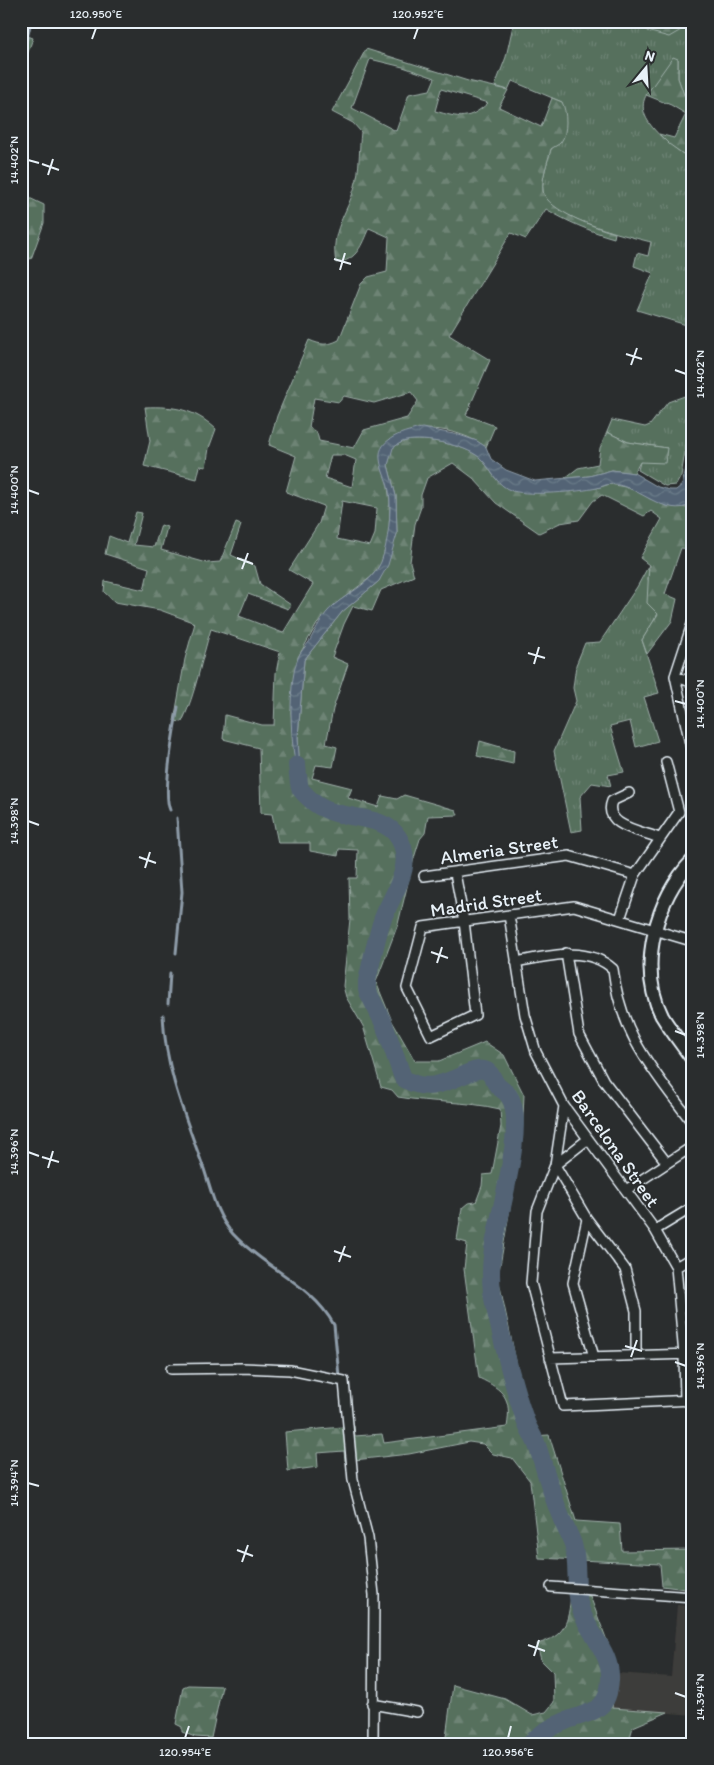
<svg xmlns="http://www.w3.org/2000/svg" width="714" height="1765" font-family="Itim,sans-serif">
	<style>
		.built { fill: #3e3d3a }
		.grass { fill: url(#grass-tufts); stroke: #9fb0aa }
		.forest { fill: url(#forest-firs); stroke: #9fb0aa; fill-rule: evenodd }
		.water { fill: url(#water-waves); stroke: #8e9ca9 }
		.lines { fill: none; stroke-linecap: round; stroke-linejoin: round }
		.stream { stroke: #8e9ca9; stroke-width: 3 }
		.river { stroke: #526475; stroke-width: 18 }
		.street-casing { stroke: #e8f1f8; stroke-width: 12 }
		.secondary-casing { stroke: #e8f1f8; stroke-width: 16 }
		.street { stroke: #2a2d2e; stroke-width: 9 }
		.secondary { stroke: #2a2d2e; stroke-width: 12 }
		.ticks { fill: none; stroke: #e8f1f8; stroke-width: 2 }
		.labels { text-anchor: middle; stroke-width: 4; stroke-linejoin: round; paint-order: stroke }
		.street-label { font-size: 19px; fill: #e8f1f8; stroke: #2a2d2e }
		.neatline { fill: none; stroke: #e8f1f8; stroke-width: 2 }
		.ticks-label { font-size: 12px; text-anchor: middle; fill: #e8f1f8 }
	</style>
	<defs>
		<pattern id="grass-tufts" width="24" height="20" patternUnits="userSpaceOnUse" patternTransform="scale(1.25)"><rect width="24" height="20" fill="#566f5d"/><path d="M3 7l-1-3M5 7V3M7 7l1-3M15 17l-1-3M17 17v-4M19 17l1-3" fill="none" stroke="#6e8475"/></pattern>
		<pattern id="forest-firs" width="22" height="20" patternUnits="userSpaceOnUse" patternTransform="scale(1.25)"><rect width="22" height="20" fill="#566f5d"/><path d="M5 1l3.5 6h-7zM16 11l3.5 6h-7z" fill="#6e8475"/></pattern>
		<pattern id="water-waves" width="16" height="10" patternUnits="userSpaceOnUse" patternTransform="scale(1.25)"><rect width="16" height="10" fill="#526475"/><path d="M0 5q4-4 8 0t8 0" fill="none" stroke="#6b7b89"/></pattern>
	</defs>
	<rect width="100%" height="100%" fill="#2a2d2e"/>
	<filter id="ink" filterUnits="userSpaceOnUse"><feTurbulence type="fractalNoise" baseFrequency=".02" numOctaves="2"/><feDisplacementMap in="SourceGraphic" scale="10" xChannelSelector="R" yChannelSelector="G"/><feConvolveMatrix kernelMatrix="1 2 1 2 8 2 1 2 1" color-interpolation-filters="sRGB"/></filter>
	<g filter="url(#ink)">
		<path class="built" d="M677 1605 693 1606V1715L612 1708 617 1673 671 1677Z"/>
		<path class="grass" d="M514 21H642L647 31 693 23V100L684 95 678 78V59C668 70 655 81 647 94 630 120 675 148 693 161V327L637 310 653 273 634 266 637 253 648 256 651 242C628 236 547 218 543 191 541 178 548 161 551 149L561 141 562 102 512 81 508 90 495 86 506 57Z
			M693 393V425L686 446 681 476 676 485 665 486 638 470 640 462 667 448 628 442 607 432 612 420 645 427 650 425 668 402Z
			M649 565 648 579 658 614 642 640 659 693 644 697 658 741 636 747 630 721 610 726 624 772 608 775 611 786 592 783 580 797 582 830 571 832 554 751 576 701 573 688 576 665 585 643 600 642 637 587Z"/>
		<path class="forest" d="M642 21H693V23L669 37 647 31Z
			M21 23 28 25 25 35 33 38 22 69Z
			M366 49 468 81 508 90 499 107 541 127 552 98 562 102C567 111 568 133 561 142 559 145 553 147 551 149 548 161 541 179 543 191 547 211 597 228 615 233L614 238C589 231 568 222 546 209L526 239 511 233 449 335 490 360 466 415 495 426 486 447C457 427 411 420 383 446L382 469 387 480 390 502 389 536 381 564 371 577 333 606 317 624 298 657 291 712 297 777 300 787 298 737 304 660 342 612 379 581 397 534 396 496 388 465 392 448C397 445 401 442 406 441 424 437 467 445 480 458 494 472 492 481 512 491L597 488 610 484 625 487 640 492 650 499 686 508 693 504V545L691 549 681 548 665 594 677 599 672 621 647 654 642 640 658 614 647 603 649 565 640 558 662 519 651 511 644 516 602 495 593 501 579 520 560 523 539 533 496 503 473 478 453 463 427 478 421 495V507L415 524 410 562 414 576 381 590 372 611 353 606 344 624 332 657 348 664 333 709 326 744 337 747 333 767 316 765 312 778 352 788 348 798 378 807 382 796 397 799 404 795 456 810 458 815 428 816 425 833 420 839 414 858 398 924 376 982 392 1021 415 1061H439L485 1042 504 1055 524 1095 522 1139 498 1277 532 1436 549 1435 576 1521 620 1524 622 1551 693 1550V1590L662 1586 660 1564 539 1558 530 1481 512 1458 493 1454 483 1444 469 1442 409 1454 345 1461 344 1451 317 1453 318 1467 288 1471 285 1432 354 1426 355 1436 382 1434 384 1443 507 1427C512 1398 504 1390 479 1378L464 1269 467 1243 457 1240 462 1208 468 1203 476 1202 482 1186 483 1175 492 1174 501 1126 500 1109C466 1101 432 1103 398 1097L392 1090 381 1087 363 1026 346 997 343 986 350 919 349 878H357L358 850 339 849 338 856 310 851V843H278L272 814 261 813 259 748 223 739 225 715 262 725H274L276 673 280 652 211 629C201 660 196 693 182 722L174 721 185 659 195 623 160 610 115 602 104 592 105 581 144 590 149 568 105 554 109 536 127 543 136 512 142 513 134 545 154 547 161 525 167 527 161 550 207 563 220 562 236 523 241 525 231 555 255 566 260 584 291 605 288 609 248 594 239 616 283 633 313 584 289 570 319 523 324 506 286 492 296 456 269 445 277 416 309 340C321 345 327 346 339 340L361 284 368 277 387 272 389 237 369 228C361 245 358 260 336 263 330 230 347 215 355 186 360 169 359 149 361 132L353 123 332 112ZM370 59 403 67 435 78 430 90 409 94 396 131 352 108ZM441 89 488 103C468 121 460 118 435 111ZM411 392 418 401 407 418 364 430 354 448 319 441 317 433 309 427 314 398 339 402 344 396 374 403ZM331 455H344L356 460 352 487 325 478ZM342 501 377 508 375 534 370 546 337 539Z
			M673 57 678 59V78L684 95 693 100V161L669 144 659 134 674 138 686 114 671 105 646 95Z
			M21 194 44 205V223L31 259 21 256Z
			M145 407C175 406 194 409 216 429L209 448 206 467 200 466 197 479 144 466 150 441Z
			M607 432 628 442 667 448 665 463 640 462 634 473 612 470 589 476 565 478 578 468 598 464 600 448Z
			M480 741 514 751 513 764 477 756Z
			M571 1595 590 1596 614 1659 617 1673 612 1708 668 1712 633 1727 628 1744H445L453 1685 505 1699 532 1715 546 1712 554 1702 553 1672 541 1660 537 1644C566 1636 568 1623 571 1595Z
			M188 1685 222 1686 211 1738 195 1737 182 1732V1727L176 1724 183 1687Z"/>
		<path class="water" d="M422 428 459 435 477 441 486 447 491 459 506 470 535 481 589 476 612 470 634 473 658 487 670 490H676L682 485 693 439V504C664 519 640 485 611 484 606 484 602 487 597 488 578 492 530 496 513 491 495 486 492 468 479 457 464 445 425 437 406 441 401 442 397 445 393 448L388 465 396 496 397 534 388 565 379 581 342 612 304 660 298 737 301 789C291 758 286 688 298 658 300 652 305 647 309 642 316 629 322 615 334 605 350 592 373 582 381 562 388 544 392 510 389 491 387 480 381 470 380 459 377 438 406 431 422 428Z"/>
		<g class="lines">
			<path class="stream" d="M21 65 31 21
				M170 810C162 792 174 729 178 707
				M176 953 182 892 177 818
				M168 1004 170 973
				M163 1015C165 1069 186 1119 204 1169 212 1193 216 1215 233 1234 264 1268 312 1284 334 1325L339 1376"/>
			<path class="river" d="M297 765C298 772 298 781 300 788 302 792 307 796 310 799 334 824 381 810 398 837 416 864 393 893 383 918 377 934 371 964 367 981V990L384 1024 403 1078C437 1102 470 1062 487 1071 492 1074 493 1080 497 1085 500 1089 506 1091 509 1096 528 1123 496 1221 492 1257 490 1274 491 1291 495 1308 504 1346 512 1384 526 1422 529 1430 534 1437 537 1445 545 1469 551 1493 561 1517 564 1526 570 1535 573 1544 579 1564 574 1587 580 1607 587 1633 612 1652 610 1680 608 1716 586 1711 561 1723 551 1727 538 1735 530 1744"/>
			<defs>
				<path id="street" d="M693 621 675 676 693 757
					M675 676 693 683
					M629 793 612 801C602 826 642 831 659 838
					M455 873 464 921 475 1015 431 1036 407 988 423 927 574 906 688 940 693 937
					M424 876 569 856 635 875
					M509 915 525 1015 536 1052 564 1106 655 1230 676 1267 684 1355 685 1401
					M620 919 635 875 679 812 666 762
					M566 953 579 1034 604 1081 667 1163
					M516 962C548 956 587 945 613 969 621 1037 655 1072 693 1124
					M692 1008 693 1009
					M564 1106 555 1165 587 1219 625 1269 636 1311V1356
					M588 1139 555 1165 537 1211 531 1283 563 1406 693 1400
					M626 1190 693 1146
					M587 1219 573 1283 594 1357
					M655 1230 693 1207
					M676 1267 693 1257
					M550 1358 693 1354
					M171 1369 242 1368 290 1370 344 1381 353 1480 368 1538 374 1595 373 1744
					M551 1587 693 1597
					M372 1704 417 1712"/>
				<path id="secondary" d="M693 860C656 898 637 967 662 1016 671 1031 683 1046 693 1060"/>
			</defs>
			<use href="#street" class="street-casing"/>
			<use href="#secondary" class="secondary-casing"/>
			<use href="#street" class="street"/>
			<use href="#secondary" class="secondary"/>
		</g>
	</g>
	<path class="ticks" d="M92 39 96 28M414 39 418 28M28 160 39 163M42 164 59 170M48 175 53 159M334 259 351 264M340 270 345 253M626 354 642 359M631 365 637 348M675 370 686 374M28 490 39 494M237 558 253 564M242 569 248 553M528 653 545 658M534 664 539 647M675 701 686 704M28 821 39 825M139 857 156 863M145 868 150 852M431 952 448 958M437 963 442 947M675 1031 686 1035M28 1152 39 1156M42 1157 59 1162M48 1168 53 1151M334 1251 351 1257M339 1262 345 1246M625 1346 642 1351M631 1357 637 1340M675 1362 686 1366M28 1483 39 1486M237 1550 253 1556M242 1562 248 1545M528 1645 545 1651M534 1656 539 1640M675 1693 686 1697M185 1738 189 1726M508 1738 511 1726"/>
	<g class="labels">
		<g class="street-label">
			<text transform="translate(499 849) rotate(-8)" y="7">Almeria Street</text>
			<text transform="translate(486 902) rotate(-8)" y="7">Madrid Street</text>
			<text transform="translate(616 1148) rotate(55)" y="7">Barcelona Street</text>
		</g>
	</g>
	<rect width="714" height="1765" fill="none" stroke="#2a2d2e" stroke-width="55"/>
	<g transform="translate(646 68) rotate(18)" stroke="#2a2d2e" stroke-width="4" paint-order="stroke">
	<path d="M0-4L9 19L0 12L-9 19Z" fill="#e8f1f8"/>
	<text y="-8" font-size="14" font-weight="bold" text-anchor="middle" fill="#e8f1f8">N</text>
	</g>
	<rect x="28" y="28" width="658" height="1710" class="neatline"/>
	<g class="ticks-label">
		<text x="96" y="18">120.950°E</text>
		<text x="418" y="18">120.952°E</text>
		<text transform="translate(14 160) rotate(-90)" y="4">14.402°N</text>
		<text transform="translate(700 374) rotate(-90)" y="4">14.402°N</text>
		<text transform="translate(14 490) rotate(-90)" y="4">14.400°N</text>
		<text transform="translate(700 704) rotate(-90)" y="4">14.400°N</text>
		<text transform="translate(14 821) rotate(-90)" y="4">14.398°N</text>
		<text transform="translate(700 1035) rotate(-90)" y="4">14.398°N</text>
		<text transform="translate(14 1152) rotate(-90)" y="4">14.396°N</text>
		<text transform="translate(700 1366) rotate(-90)" y="4">14.396°N</text>
		<text transform="translate(14 1483) rotate(-90)" y="4">14.394°N</text>
		<text transform="translate(700 1697) rotate(-90)" y="4">14.394°N</text>
		<text x="185" y="1756">120.954°E</text>
		<text x="508" y="1756">120.956°E</text>
	</g>
</svg>
